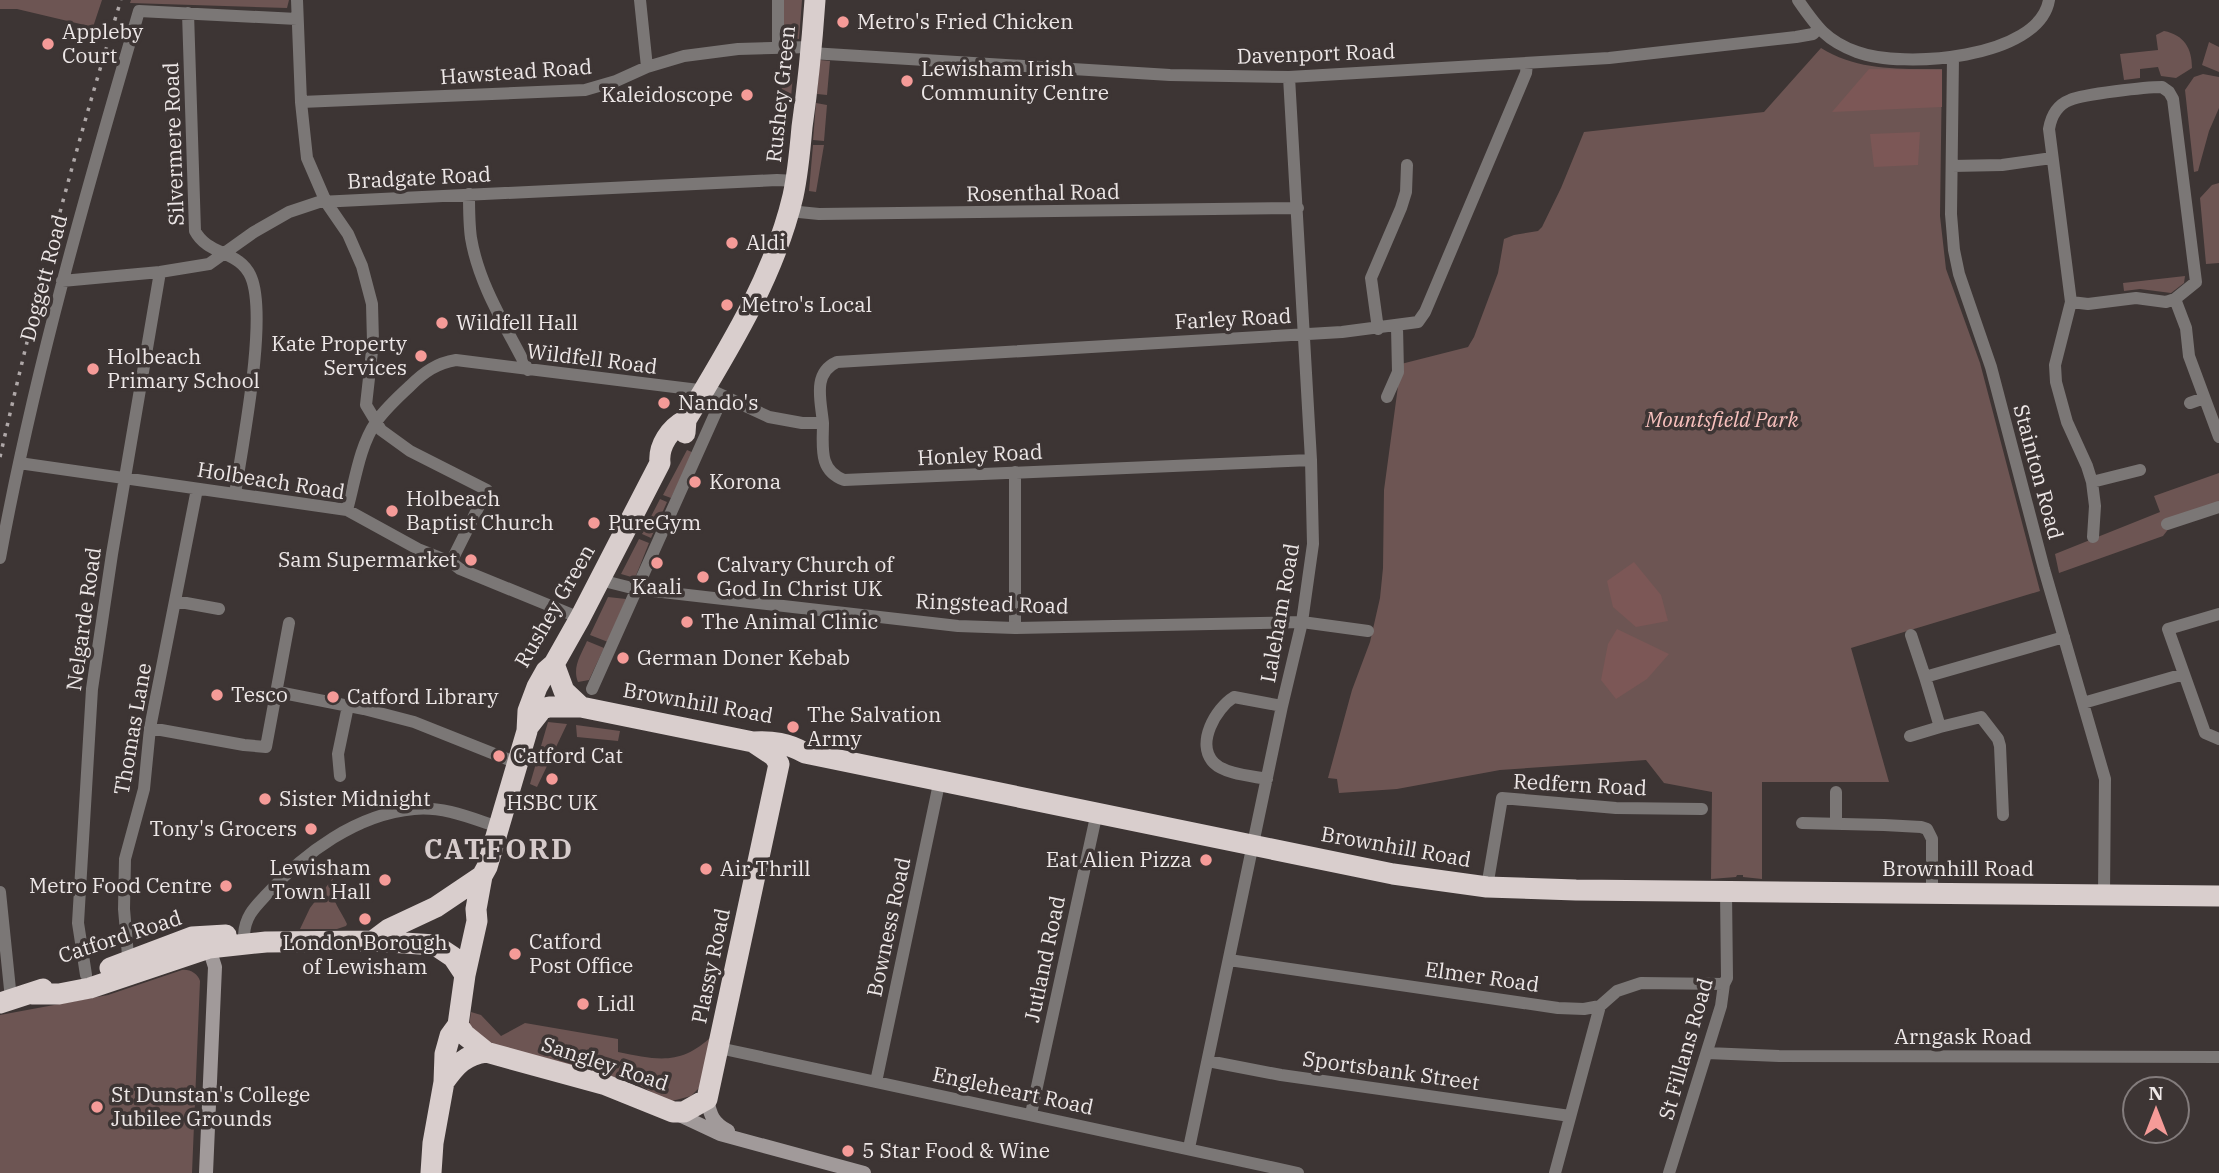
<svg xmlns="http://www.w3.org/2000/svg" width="2219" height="1173" font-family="'IBM Plex Serif',serif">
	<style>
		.green { fill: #6d5553 }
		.forest { fill: #7c5756 }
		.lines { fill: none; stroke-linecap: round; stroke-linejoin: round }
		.street { stroke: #7b7776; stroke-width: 12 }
		.secondary { stroke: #a19a9a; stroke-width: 14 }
		.highway { stroke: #d9cecd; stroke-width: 21 }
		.rail { stroke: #afa8a8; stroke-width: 3.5; stroke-dasharray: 3.5 7; stroke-linecap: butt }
		.poi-dot { fill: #f59b98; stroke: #3d3534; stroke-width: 2.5 }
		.labels { text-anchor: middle; stroke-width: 7; stroke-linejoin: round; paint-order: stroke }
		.poi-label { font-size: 21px; fill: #ede7e7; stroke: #3d3534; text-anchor: start }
		.street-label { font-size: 21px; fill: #ede7e7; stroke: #3d3534 }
		.park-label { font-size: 21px; font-style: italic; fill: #f8c1be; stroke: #3d3534 }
		.district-label { font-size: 28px; font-weight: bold; letter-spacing: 2px; fill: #d6cbcb; stroke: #3d3534 }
	</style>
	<rect width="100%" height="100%" fill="#3d3534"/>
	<path class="green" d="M0 0H102L93 27 17 9H0Z
		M131 0H289L287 8 130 3Z
		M783 0H802L799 39 784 37Z
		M2164 31C2184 35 2192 48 2192 68L2176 78 2161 76 2158 67 2140 69V78L2124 80 2120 54 2158 50 2156 35Z
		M2209 42 2219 47V72L2202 65Z
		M1821 48C1858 71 1899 69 1942 69L1940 216 1946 269 1980 363 2040 591 1851 648 1889 782H1762V879L1743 877V875H1737L1736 877 1711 879 1712 792 1664 783 1646 760 1500 770 1397 789 1339 793 1337 779 1328 778 1352 690 1370 642 1380 598 1383 568 1384 490 1401 364 1468 347 1474 337 1498 273 1504 239 1514 235 1538 231 1542 227 1561 188 1584 132 1764 112Z
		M820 60 830 61 827 95 817 94Z
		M780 64 794 65 790 108H781Z
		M2203 74 2219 77V108L2209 131 2198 171 2194 172 2185 90 2194 77Z
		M816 103 827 105 824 141 813 140Z
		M813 145H824L816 192 809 191Z
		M2219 183V263L2206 264 2200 198 2212 185Z
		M2185 276 2184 283 2171 293 2140 289 2124 291 2123 283Z
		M687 450 694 453 671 498 663 495Z
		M2219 473V504L2177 518 2163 536 2059 573 2055 554 2160 512 2154 496Z
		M660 499 667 502 651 538 642 534Z
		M639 539 649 543 635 578 621 574Z
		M608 597 626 599 608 642 590 635Z
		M587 641 604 648 589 680 578 682C572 667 581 655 587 641Z
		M548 722 567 724 537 787 530 784Z
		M576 725 620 731 618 741 577 737Z
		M333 878C327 896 340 908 347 924L346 926 337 929H300L310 908Z
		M182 970C190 969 198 974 200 981L192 1173H0V1015L108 995Z
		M471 1012 481 1015 501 1036 525 1023 618 1039V1052C658 1060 681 1066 713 1035L700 1087 691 1096 672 1101 665 1100 636 1083 478 1040 469 1027Z"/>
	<path class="forest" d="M1869 69 1942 70V107L1832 112Z
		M1920 132 1918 165 1874 167 1870 134Z
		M1634 562 1661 595 1668 621 1636 627 1613 607 1607 581Z
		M1617 629 1669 654 1647 679 1616 699 1601 680 1608 644Z"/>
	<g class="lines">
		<path class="street" d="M297 0 301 102 307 158 326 202 348 234 362 266 372 304 373 342 366 405 381 430 410 451 487 490 451 562
			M640 0 647 67
			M778 0V47
			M1798 0C1816 26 1826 41 1857 52 1902 69 2039 59 2049 0
			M188 13 195 231C208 256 240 250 251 277 268 317 242 447 235 494
			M811 53 1170 75 1289 77 1609 58 1796 37 1813 34 1818 29
			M1953 57 1951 214 1954 250 1959 274 1991 367 2044 569 2105 779 2104 895
			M301 102 585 90 616 81 647 67 684 56 738 49 812 47
			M1952 166 2002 165 2052 158
			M469 194C469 209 469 224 471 238 479 286 507 328 528 370
			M789 211 819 214 1298 208
			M62 281 160 272 209 264 254 232 289 212 319 202 777 180 796 181
			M2175 299 2186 328 2189 356 2219 437
			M2071 302 2088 304 2136 298 2166 302 2175 299 2196 282 2173 99 2169 92 2162 87C2146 87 2084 94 2070 100 2057 105 2051 117 2049 129L2071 302 2055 365 2056 382 2067 422 2087 466 2092 482 2095 506 2093 537
			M1378 329 1371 278 1401 208 1406 192 1407 165
			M1387 397 1398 372 1397 327
			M2190 403 2204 398
			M823 423C821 401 812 373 837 362L1342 332 1418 322 1425 312 1526 73 1527 64
			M19 463 347 510 418 549 451 562 460 569 580 618
			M1015 472V628
			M2092 482 2140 470
			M347 510C355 482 359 447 376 422 385 409 398 397 410 386 424 372 437 363 456 360L715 392 769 417 802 423H823C823 447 818 470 844 480L1311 460
			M2167 524 2219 507
			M0 558C34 372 86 192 139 11L297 19
			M600 580 636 589 958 626 1015 628 1302 622 1368 631
			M175 601 219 609
			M1911 635 1925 677
			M2184 674 2168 629 2219 614
			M592 689 720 403
			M278 692 364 709 414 722 517 763
			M2083 703 2184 674 2205 733 2219 739
			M150 728 244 745 266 747 289 623
			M1910 736 1940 727
			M340 776 338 754 348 706
			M1267 779C1252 776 1225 774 1214 763 1195 744 1216 708 1234 697L1282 706
			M1836 792V824
			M2003 815 2000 746 1998 739 1981 717 1940 727 1925 677 2064 637
			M1802 823 1884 825 1921 827 1927 829 1932 839V893
			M1487 887 1502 798 1616 808 1702 809
			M0 892 11 999
			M244 935C245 916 255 907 267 894 304 853 357 814 414 809 443 806 471 818 498 827
			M1229 960 1558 1008 1584 1009 1600 1006 1617 991 1641 983 1724 984
			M129 967 124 909 125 859 144 789 150 728 197 489
			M86 975 78 923 92 689 112 554 160 272
			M719 1048 1298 1173
			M1707 1053 1779 1056 2219 1057
			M1208 1061 1281 1075 1570 1116
			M876 1082 940 779
			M1031 1114 1097 812
			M1189 1148 1282 706 1302 622 1313 544 1311 460 1289 77
			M1555 1173 1600 1006
			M1669 1173 1721 1006 1724 984 1727 978 1726 892"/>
		<path class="secondary" d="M202 946 209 948 215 967 206 1173
			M707 1099C710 1115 713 1123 728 1131
			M673 1112 720 1134 864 1173"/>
		<path class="highway" d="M685 433 686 420C728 350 774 277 793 196 798 173 800 150 802 127 808 85 812 43 815 0
			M554 664 564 691 581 707
			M528 727 542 709 549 707H581L753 742C772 741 788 743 805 753L1393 874 1487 887 1576 890 2219 896
			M373 941 389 929 436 907 482 876
			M110 968 192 937 226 935
			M32 994H59L90 988 209 948 266 942 373 941 435 945 453 957 465 975
			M0 1003 43 989
			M458 1025 465 1035 486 1052 606 1085 673 1112H684L707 1099 779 764 774 756 753 742
			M444 1082C456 1065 465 1055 486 1052
			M431 1173 433 1143 444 1082 445 1054 450 1036 458 1025 465 975 477 921 476 909 482 876 487 867 527 731 528 711 537 687 546 671 554 664 580 618 660 463C658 446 670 428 686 420"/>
		<path class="rail" d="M0 457C35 303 74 151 121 0"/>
	</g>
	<g class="poi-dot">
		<circle cx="843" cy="22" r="7"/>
		<circle cx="48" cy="44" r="7"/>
		<circle cx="907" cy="81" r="7"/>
		<circle cx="747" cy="95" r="7"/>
		<circle cx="732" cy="243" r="7"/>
		<circle cx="727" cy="305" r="7"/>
		<circle cx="442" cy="323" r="7"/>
		<circle cx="421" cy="356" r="7"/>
		<circle cx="93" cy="369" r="7"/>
		<circle cx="664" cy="403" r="7"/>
		<circle cx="695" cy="482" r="7"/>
		<circle cx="392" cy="511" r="7"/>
		<circle cx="594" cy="523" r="7"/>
		<circle cx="471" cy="560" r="7"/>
		<circle cx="657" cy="563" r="7"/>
		<circle cx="703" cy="577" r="7"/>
		<circle cx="687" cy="622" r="7"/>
		<circle cx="623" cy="658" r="7"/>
		<circle cx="217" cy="695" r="7"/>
		<circle cx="333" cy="697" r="7"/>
		<circle cx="793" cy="727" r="7"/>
		<circle cx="499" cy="756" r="7"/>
		<circle cx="552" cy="779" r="7"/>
		<circle cx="265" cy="799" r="7"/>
		<circle cx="311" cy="829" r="7"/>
		<circle cx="1206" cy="860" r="7"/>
		<circle cx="706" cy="869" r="7"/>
		<circle cx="385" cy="880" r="7"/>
		<circle cx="226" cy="886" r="7"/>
		<circle cx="365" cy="919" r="7"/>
		<circle cx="515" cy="954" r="7"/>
		<circle cx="583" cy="1004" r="7"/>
		<circle cx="97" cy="1107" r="7"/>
		<circle cx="848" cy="1151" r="7"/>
	</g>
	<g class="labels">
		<g class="poi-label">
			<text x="857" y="29">Metro's Fried Chicken</text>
			<text x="62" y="39">Appleby<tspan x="62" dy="24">Court</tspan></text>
			<text x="921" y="76">Lewisham Irish<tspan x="921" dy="24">Community Centre</tspan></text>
			<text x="733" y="102" text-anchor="end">Kaleidoscope</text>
			<text x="746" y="250">Aldi</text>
			<text x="741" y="312">Metro's Local</text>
			<text x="456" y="330">Wildfell Hall</text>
			<text x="407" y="351" text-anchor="end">Kate Property<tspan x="407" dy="24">Services</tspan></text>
			<text x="107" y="364">Holbeach<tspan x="107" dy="24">Primary School</tspan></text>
			<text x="678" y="410">Nando's</text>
			<text x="709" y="489">Korona</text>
			<text x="406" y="506">Holbeach<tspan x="406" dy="24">Baptist Church</tspan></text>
			<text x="608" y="530">PureGym</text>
			<text x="457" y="567" text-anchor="end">Sam Supermarket</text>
			<text x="717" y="572">Calvary Church of<tspan x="717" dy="24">God In Christ UK</tspan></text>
			<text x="657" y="594" text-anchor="middle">Kaali</text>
			<text x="701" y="629">The Animal Clinic</text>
			<text x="637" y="665">German Doner Kebab</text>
			<text x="231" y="702">Tesco</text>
			<text x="347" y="704">Catford Library</text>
			<text x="807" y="722">The Salvation<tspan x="807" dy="24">Army</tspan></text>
			<text x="513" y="763">Catford Cat</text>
			<text x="279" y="806">Sister Midnight</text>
			<text x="552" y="810" text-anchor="middle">HSBC UK</text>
			<text x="297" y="836" text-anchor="end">Tony's Grocers</text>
			<text x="1192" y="867" text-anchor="end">Eat Alien Pizza</text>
			<text x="371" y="875" text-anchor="end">Lewisham<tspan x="371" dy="24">Town Hall</tspan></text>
			<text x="720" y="876">Air Thrill</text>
			<text x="212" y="893" text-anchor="end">Metro Food Centre</text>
			<text x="529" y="949">Catford<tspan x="529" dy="24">Post Office</tspan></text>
			<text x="365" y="950" text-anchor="middle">London Borough<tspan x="365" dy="24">of Lewisham</tspan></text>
			<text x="597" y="1011">Lidl</text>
			<text x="111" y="1102">St Dunstan's College<tspan x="111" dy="24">Jubilee Grounds</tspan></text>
			<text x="862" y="1158">5 Star Food &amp; Wine</text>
		</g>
		<g class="street-label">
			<text transform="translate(1316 54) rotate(-2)" y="7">Davenport Road</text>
			<text transform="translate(516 72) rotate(-4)" y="7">Hawstead Road</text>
			<text transform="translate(781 94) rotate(-84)" y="7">Rushey Green</text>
			<text transform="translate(174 144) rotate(-92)" y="7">Silvermere Road</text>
			<text transform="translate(419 178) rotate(-3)" y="7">Bradgate Road</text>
			<text transform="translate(1043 193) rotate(-1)" y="7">Rosenthal Road</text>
			<text transform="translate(44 278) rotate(-75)" y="7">Doggett Road</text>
			<text transform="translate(1233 319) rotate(-3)" y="7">Farley Road</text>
			<text transform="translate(592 359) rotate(7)" y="7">Wildfell Road</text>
			<text transform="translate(980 455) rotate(-3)" y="7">Honley Road</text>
			<text transform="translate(2038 472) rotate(75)" y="7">Stainton Road</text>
			<text transform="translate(271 481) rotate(9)" y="7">Holbeach Road</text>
			<text transform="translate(992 604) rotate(2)" y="7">Ringstead Road</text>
			<text transform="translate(555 606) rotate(-60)" y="7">Rushey Green</text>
			<text transform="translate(1280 613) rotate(-80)" y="7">Laleham Road</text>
			<text transform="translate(84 619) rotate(-82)" y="7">Nelgarde Road</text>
			<text transform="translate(698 703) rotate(10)" y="7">Brownhill Road</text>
			<text transform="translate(133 729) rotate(-80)" y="7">Thomas Lane</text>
			<text transform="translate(1580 785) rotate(3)" y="7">Redfern Road</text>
			<text transform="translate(1396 847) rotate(10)" y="7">Brownhill Road</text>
			<text x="1958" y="876">Brownhill Road</text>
			<text transform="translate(889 927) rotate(-78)" y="7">Bowness Road</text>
			<text transform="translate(120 937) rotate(-18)" y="7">Catford Road</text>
			<text transform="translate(1045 959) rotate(-78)" y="7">Jutland Road</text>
			<text transform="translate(711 966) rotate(-78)" y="7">Plassy Road</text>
			<text transform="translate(1482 977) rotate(8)" y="7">Elmer Road</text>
			<text x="1963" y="1044">Arngask Road</text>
			<text transform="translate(1686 1049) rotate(-74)" y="7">St Fillans Road</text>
			<text transform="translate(605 1064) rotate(18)" y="7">Sangley Road</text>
			<text transform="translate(1391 1071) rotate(8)" y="7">Sportsbank Street</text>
			<text transform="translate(1013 1091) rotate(12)" y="7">Engleheart Road</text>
		</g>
		<g class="park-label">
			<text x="1722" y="427">Mountsfield Park</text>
		</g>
		<g class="district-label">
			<text x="499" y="859">CATFORD</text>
		</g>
	</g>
	<g transform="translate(2156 1110)"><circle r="33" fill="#3d3534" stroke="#837c7c" stroke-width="2"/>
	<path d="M0-5L12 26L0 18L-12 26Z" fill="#f59b98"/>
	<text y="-10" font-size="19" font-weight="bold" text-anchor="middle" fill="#ede7e7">N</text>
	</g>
</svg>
